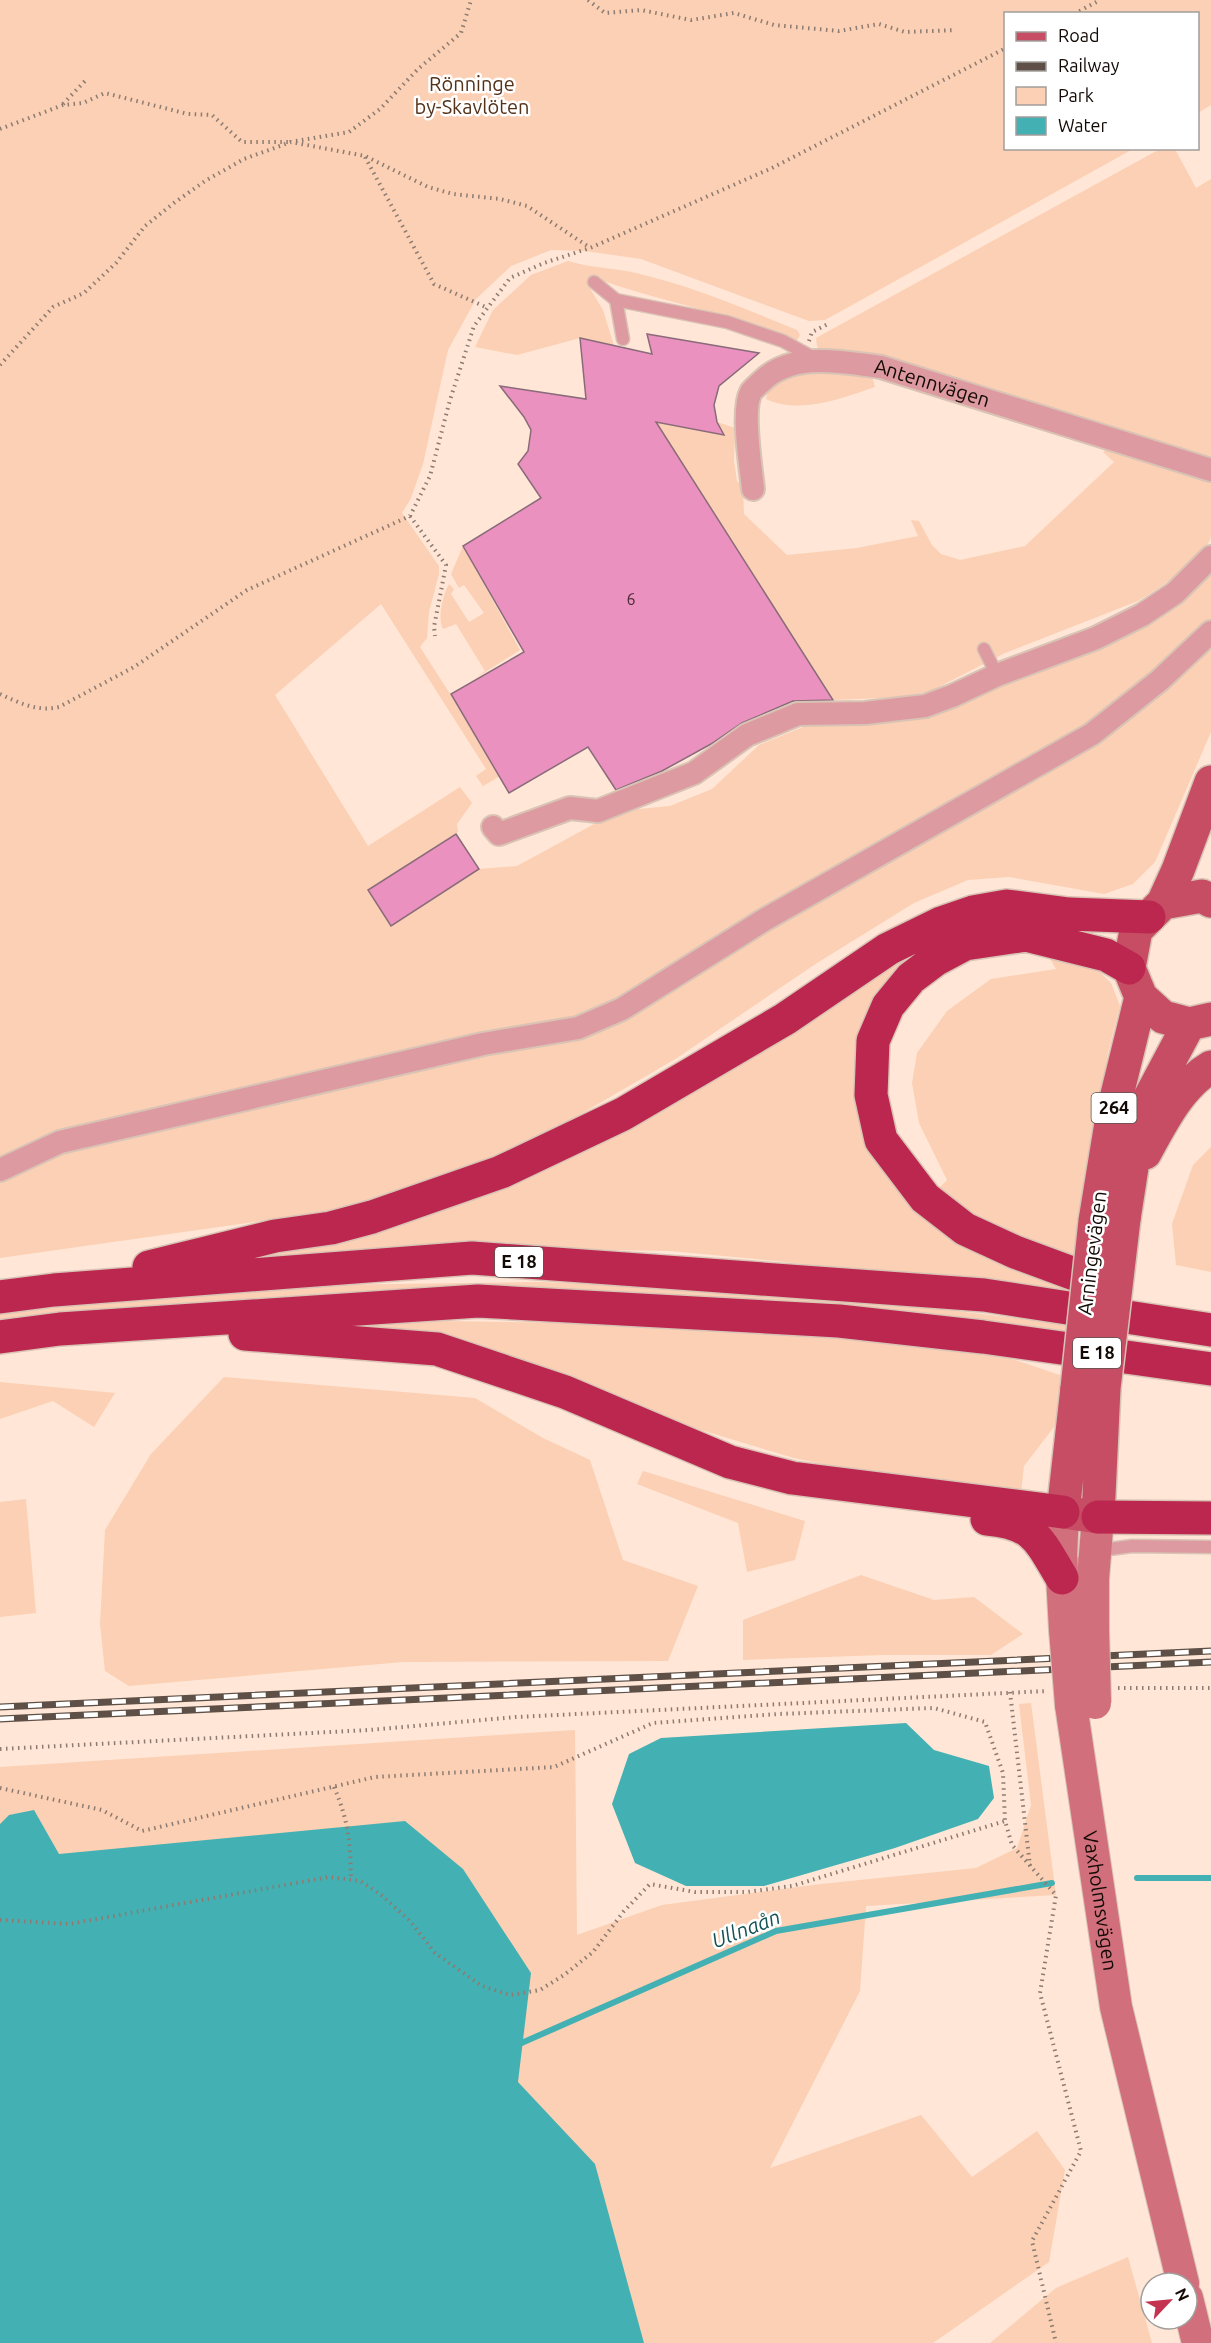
<svg xmlns="http://www.w3.org/2000/svg" width="1211" height="2343" viewBox="0 0 1211 2343" font-family="Ubuntu,sans-serif">
<style>
.green{fill:#fbd0b4}
.water{fill:#43b1b3}
.lines{fill:none;stroke-linecap:round;stroke-linejoin:round}
.stream{stroke:#43b1b3;stroke-width:6}
.building{fill:#eb91bf;stroke:#896b7a;stroke-width:1.5}
.lane-casing{stroke:#d9c3b5;stroke-width:15}
.street-casing{stroke:#d9c3b5;stroke-width:26}
.secondary-casing{stroke:#d9c3b5;stroke-width:34}
.primary-casing{stroke:#d9c3b5;stroke-width:36}
.highway-casing{stroke:#d9c3b5;stroke-width:36}
.path{stroke:#8d7b71;stroke-width:4;stroke-dasharray:1.5 4.5;stroke-linecap:butt}
.lane{stroke:#de9aa1;stroke-width:12}
.street{stroke:#de9aa1;stroke-width:22}
.secondary{stroke:#d16f7d;stroke-width:32}
.primary{stroke:#c64d64;stroke-width:33}
.highway{stroke:#bb274e;stroke-width:33}
.rail-casing{stroke:#5e5047;stroke-width:7}
.rail{stroke:#fff;stroke-width:4.5;stroke-dasharray:14;stroke-linecap:butt}
.secondary-bridge-casing{stroke:#d9c3b5;stroke-width:34;stroke-linecap:butt}
.primary-bridge-casing{stroke:#d9c3b5;stroke-width:36;stroke-linecap:butt}
.secondary-bridge{stroke:#d16f7d;stroke-width:32}
.primary-bridge{stroke:#c64d64;stroke-width:33}
.labels{text-anchor:middle;stroke-width:5;stroke-linejoin:round;paint-order:stroke}
.number-label{font-size:16px;fill:#4a2c34}
.shield{fill:#fff;stroke:#5a5450;stroke-width:1.5}
.shield-label{font-size:18px;font-weight:bold;fill:#140a05}
.park-label{font-size:20px;fill:#54321a;stroke:#fff}
.street-label{font-size:20px;fill:#140a05;stroke:#fff}
.water-label{font-size:21px;font-style:italic;fill:#145354;stroke:#fff}
</style>
<rect width="100%" height="100%" fill="#ffe6d6"/>
<!-- green -->
<path class="green" d="M 0,0 L 1211,0 L 1211,105 L 1198,113 L 1198,14 L 1006,14 L 1006,148 L 1133,149 L 825,320 L 809,321 L 641,259 L 585,251 L 551,250 L 511,266 L 476,299 L 448,350 L 423,464 L 411,498 L 402,513 L 439,566 L 439,574 L 429,612 L 427,638 L 420,647 L 502,775 L 483,786 L 476,776 L 486,769 L 381,604 L 275,695 L 368,846 L 460,787 L 472,803 L 457,824 L 458,832 L 369,890 L 391,926 L 479,869 L 517,866 L 618,811 L 670,806 L 712,789 L 759,745 L 803,727 L 915,719 L 1009,682 L 1089,654 L 1167,614 L 1211,572 L 1211,732 L 1155,862 L 1133,884 L 1104,894 L 1009,877 L 968,880 L 914,903 L 817,963 L 677,1058 L 545,1135 L 423,1190 L 339,1210 L 0,1258 Z
M 1160,149 L 1175,149 L 1196,188 L 1211,179 L 1211,458 L 886,359 L 823,354 L 817,346 L 816,338 Z
M 568,261 C 591,268 614,268 636,273 C 692,286 745,309 797,330 L 800,335 L 796,342 C 731,313 661,302 595,278 L 588,285 L 603,310 L 614,346 L 580,338 L 517,355 L 475,347 L 493,310 L 531,275 Z
M 802,369 L 853,369 L 872,377 L 875,387 C 842,398 800,415 766,399 L 770,385 Z
M 656,422 L 723,435 L 717,422 L 735,428 L 734,461 L 737,481 L 743,487 L 744,514 L 787,555 L 857,548 L 918,536 L 911,520 L 919,521 L 932,545 L 941,554 L 960,560 L 1025,546 L 1114,462 L 1103,452 L 1111,445 L 1121,446 L 1211,483 C 1211,500 1211,519 1211,536 C 1208,556 1156,591 1138,601 L 1005,653 L 933,690 L 905,697 L 833,700 Z
M 463,546 L 520,650 L 476,678 L 485,671 L 456,624 L 443,629 C 437,618 443,595 449,584 L 454,589 L 451,594 L 469,622 L 484,613 L 464,585 L 459,588 L 451,574 Z
M 961,933 L 908,958 L 879,995 L 876,1156 L 901,1194 L 932,1225 L 956,1243 L 1070,1288 L 1068,1296 L 776,1261 L 670,1251 L 565,1249 L 253,1259 L 253,1254 L 367,1234 L 412,1221 L 533,1176 L 612,1137 L 856,978 Z
M 1048,955 L 1096,968 L 1111,983 L 1120,1006 L 1108,1053 L 1075,1259 L 1029,1243 L 975,1218 L 939,1188 L 947,1180 L 919,1123 L 912,1083 L 917,1053 L 947,1011 L 991,979 L 1056,969 Z
M 1211,1147 L 1211,1272 L 1176,1265 L 1172,1224 L 1193,1165 Z
M 541,1282 L 666,1287 L 861,1300 L 1067,1324 L 1064,1335 L 297,1298 L 168,1304 L 0,1319 L 0,1310 L 318,1285 Z
M 369,1320 L 570,1323 L 775,1332 L 994,1353 L 1060,1375 L 1058,1408 L 1054,1427 L 1024,1466 L 1021,1493 L 851,1470 L 794,1458 L 368,1330 L 364,1324 Z
M 224,1377 L 475,1398 L 543,1438 L 590,1460 L 623,1560 L 698,1586 L 668,1661 L 403,1662 L 129,1686 L 105,1671 L 100,1624 L 105,1530 L 151,1454 Z
M 0,1382 L 115,1393 L 94,1427 L 53,1401 L 0,1419 Z
M 643,1471 L 805,1521 L 795,1560 L 747,1572 L 738,1523 L 637,1484 Z
M 26,1499 L 36,1613 L 0,1617 L 0,1502 Z
M 861,1575 L 934,1600 L 974,1597 L 1023,1634 L 991,1655 L 883,1655 L 743,1660 L 743,1620 Z
M 1031,1703 L 1056,1895 L 866,1906 L 860,1991 L 770,2168 L 921,2115 L 972,2177 L 1037,2131 L 1065,2170 L 1049,2262 L 933,2343 L 596,2343 L 0,2010 L 0,1767 L 575,1730 L 577,1935 L 662,1905 L 821,1884 L 976,1868 L 1017,1848 L 1031,1805 L 1019,1704 Z
M 1128,2257 L 1152,2343 L 990,2343 L 1056,2288 Z"/>
<!-- water -->
<path class="water" d="M 906,1723 L 934,1750 L 989,1766 L 994,1798 L 978,1819 L 895,1848 L 764,1886 L 686,1886 L 635,1863 L 612,1804 L 629,1754 L 661,1738 Z
M 34,1810 L 59,1854 L 405,1821 L 463,1869 L 531,1973 L 518,2082 L 595,2164 L 644,2343 L 0,2343 L 0,1824 L 9,1815 Z"/>
<g class="lines">
<!-- stream -->
<path class="stream" d="M 1137,1878 L 1211,1878
M 517,2045 L 776,1931 L 1052,1883"/>
</g>
<!-- building -->
<path class="building" d="M 647,334 L 759,353 L 719,386 L 714,405 L 717,422 L 724,435 L 656,422 L 833,700 L 793,701 L 742,723 L 711,744 L 662,771 L 616,790 L 588,747 L 509,793 L 451,694 L 524,652 L 463,546 L 541,498 L 518,464 L 528,451 L 531,430 L 524,417 L 500,386 L 586,399 L 580,338 L 652,354 Z
M 456,834 L 479,869 L 391,926 L 368,890 Z"/>
<g class="lines">
<!-- lane casing -->
<g class="lane-casing">
<path id="lane" d="M 594,282 L 616,300 L 727,322 L 783,341 L 814,358
M 616,300 L 623,339
M 984,649 L 997,675
M 1065,1575 L 1095,1551 L 1132,1546 L 1211,1547"/>
</g>
<!-- street casing -->
<g class="street-casing">
<g id="street">
<path id="s1" d="M 753,489 C 751,468 741,410 751,392 C 753,389 758,385 761,382 C 792,351 841,362 881,367 L 1211,470"/>
<path d="M 493,827 L 499,834 L 570,808 L 598,811 L 694,773 L 747,735 L 798,714 L 865,713 L 925,706 L 952,696 L 997,675 L 1096,638 L 1142,615 L 1175,593 L 1211,557"/>
<path d="M 0,1170 L 60,1142 L 483,1044 L 578,1028 L 622,1009 L 764,920 L 1092,734 L 1160,680 L 1211,632"/>
</g>
</g>
<!-- secondary casing -->
<g class="secondary-casing">
<g id="secondary">
<path d="M 1063,1512 L 1061,1558 L 1065,1630"/>
<path d="M 1093,1629 L 1093,1579 L 1098,1517"/>
<path id="s2" d="M 1071,1705 L 1116,2007 L 1183,2283"/>
<path d="M 1187,2298 L 1198,2343"/>
</g>
</g>
<!-- primary casing -->
<g class="primary-casing">
<path id="primary" d="M 1211,782 L 1178,870 L 1163,903 L 1136,930 L 1129,968 L 1141,997 L 1163,1017 L 1189,1024 L 1211,1019
M 1163,903 L 1202,896 L 1211,901
M 1145,1153 C 1162,1122 1180,1085 1211,1067
M 1124,1219 L 1140,1116 L 1189,1024
M 1095,1221 L 1113,1111 L 1141,997
M 1077,1388 L 1063,1512 L 1098,1517 L 1104,1388"/>
</g>
<!-- highway casing -->
<g class="highway-casing">
<path id="highway" d="M 149,1267 L 275,1236 L 331,1228 L 372,1217 L 501,1172 L 623,1114 L 785,1019 L 888,949 L 941,923 L 973,912 L 1007,906 L 1069,914 L 1149,917
M 1115,1289 L 1015,1252 L 965,1229 L 925,1198 L 881,1140 L 871,1095 L 873,1041 L 888,1006 L 911,978 L 935,960 L 965,944 L 1026,935 L 1106,955 L 1129,968
M 0,1297 L 54,1290 L 472,1258 L 984,1295 L 1211,1330
M 245,1334 L 437,1349 L 565,1392 L 730,1462 L 792,1478 L 1063,1512
M 0,1337 L 60,1329 L 478,1301 L 839,1321 L 983,1337 L 1211,1369
M 1098,1517 L 1211,1518
M 987,1519 C 1035,1523 1039,1540 1062,1578"/>
</g>
<!-- path -->
<path class="path" d="M 588,0 L 605,13 L 641,10 L 691,20 L 734,13 L 774,25 L 839,31 L 879,24 L 905,32 L 956,30
M 1074,14 L 1100,0
M 63,104 L 85,81
M 0,129 L 63,105 L 83,103 L 105,93 L 188,114 L 212,115 L 242,142 L 289,142
M 296,141 L 349,132 L 380,109 L 418,69 L 461,33 L 471,0
M 365,157 L 434,284 L 488,308
M 809,341 L 812,332 L 830,323
M 0,365 L 53,307 L 84,293 L 116,263 L 145,226 L 174,203 L 205,181 L 244,159 L 291,142 L 365,156 L 428,187 L 453,194 L 500,199 L 527,206 L 589,247
M 410,516 L 446,565 L 434,627 L 435,636
M 0,694 C 19,703 38,712 59,707 L 134,667 L 247,590 L 410,516 L 430,476 L 450,400 L 474,326 L 510,278 L 544,263 L 590,248 L 772,168 L 1006,48
M 1118,1688 L 1211,1688
M 1010,1692 L 1030,1866
M 0,1749 L 369,1730 L 516,1717 L 1047,1691
M 334,1787 C 349,1822 350,1842 351,1880
M 0,1788 L 102,1810 L 142,1831 L 375,1777 L 554,1767 L 653,1723 L 778,1714 L 934,1708 L 985,1722 L 1003,1773 L 1005,1821 L 1012,1845 L 1056,1895 L 1040,1993 L 1081,2151 L 1032,2241 L 1056,2343
M 0,1920 L 69,1924 L 329,1877 L 360,1881 L 380,1894 L 410,1921 L 435,1953 L 482,1986 L 510,1995 L 540,1990 L 564,1975 L 593,1952 L 624,1911 L 650,1884 L 695,1892 L 747,1892 L 792,1886 L 1005,1821"/>
<!-- lane -->
<use href="#lane" class="lane"/>
<!-- street -->
<use href="#street" class="street"/>
<!-- secondary -->
<use href="#secondary" class="secondary"/>
<!-- primary -->
<use href="#primary" class="primary"/>
<!-- highway -->
<use href="#highway" class="highway"/>
<!-- rail casing -->
<g class="rail-casing">
<path id="rail" d="M 0,1707 L 1211,1651
M 0,1719 L 1211,1662"/>
</g>
<!-- rail -->
<use href="#rail" class="rail"/>
<!-- secondary-bridge casing -->
<g class="secondary-bridge-casing">
<path id="secondary-bridge" d="M 1093,1629 L 1095,1703
M 1065,1630 L 1071,1705"/>
</g>
<!-- primary-bridge casing -->
<g class="primary-bridge-casing">
<path id="primary-bridge" d="M 1077,1388 L 1095,1221
M 1104,1388 L 1124,1219"/>
</g>
<!-- secondary-bridge -->
<use href="#secondary-bridge" class="secondary-bridge"/>
<!-- primary-bridge -->
<use href="#primary-bridge" class="primary-bridge"/>
</g>
<g class="labels">
<!-- number labels -->
<g class="number-label">
<text x="631" y="605">6</text>
</g>
<!-- shield labels -->
<g class="shield">
<rect x="1091.5" y="1093" width="45" height="30" rx="4.5"/>
<rect x="495" y="1247" width="48" height="30" rx="4.5"/>
<rect x="1073" y="1338" width="48" height="30" rx="4.5"/>
</g>
<g class="shield-label">
<text x="1114" y="1114">264</text>
<text x="519" y="1268">E 18</text>
<text x="1097" y="1359">E 18</text>
</g>
<!-- park labels -->
<g class="park-label">
<text x="472" y="91">Rönninge<tspan x="472" dy="23">by-Skavlöten</tspan></text>
</g>
<!-- street labels -->
<g class="street-label">
<text dy="7" stroke="none"><textPath href="#s1" startOffset="291">Antennvägen</textPath></text>
<text transform="translate(1092 1253) rotate(-83)" y="7">Arningevägen</text>
<text dy="7" stroke="none"><textPath href="#s2" startOffset="198">Vaxholmsvägen</textPath></text>
</g>
<!-- water labels -->
<g class="water-label">
<text transform="translate(746 1929) rotate(-21)" y="7">Ullnaån</text>
</g>
</g>
<!-- legend -->
<rect x="1004" y="12" width="195" height="138" fill="#ffffff" stroke="#a19d9b" stroke-width="1.5"/>
<rect x="1016" y="32" width="30" height="9" fill="#c64d64" stroke="#a19d9b" stroke-width="1.5"/>
<text x="1058" y="42" font-size="18" fill="#140a05">Road</text>
<rect x="1016" y="62" width="30" height="9" fill="#5e5047" stroke="#a19d9b" stroke-width="1.5"/>
<text x="1058" y="72" font-size="18" fill="#140a05">Railway</text>
<rect x="1016" y="87" width="30" height="18" fill="#fbd0b4" stroke="#a19d9b" stroke-width="1.5"/>
<text x="1058" y="102" font-size="18" fill="#140a05">Park</text>
<rect x="1016" y="117" width="30" height="18" fill="#43b1b3" stroke="#a19d9b" stroke-width="1.5"/>
<text x="1058" y="132" font-size="18" fill="#140a05">Water</text>
<!-- north arrow -->
<g transform="translate(1169 2301) rotate(64)"><circle r="28" fill="#ffffff" stroke="#a19d9b" stroke-width="1.5"/>
<path d="M0-4.5L10 22L0 15L-10 22Z" fill="#c43450"/>
<text y="-9" font-size="16" font-weight="bold" text-anchor="middle" fill="#140a05">N</text>
</g>
</svg>
